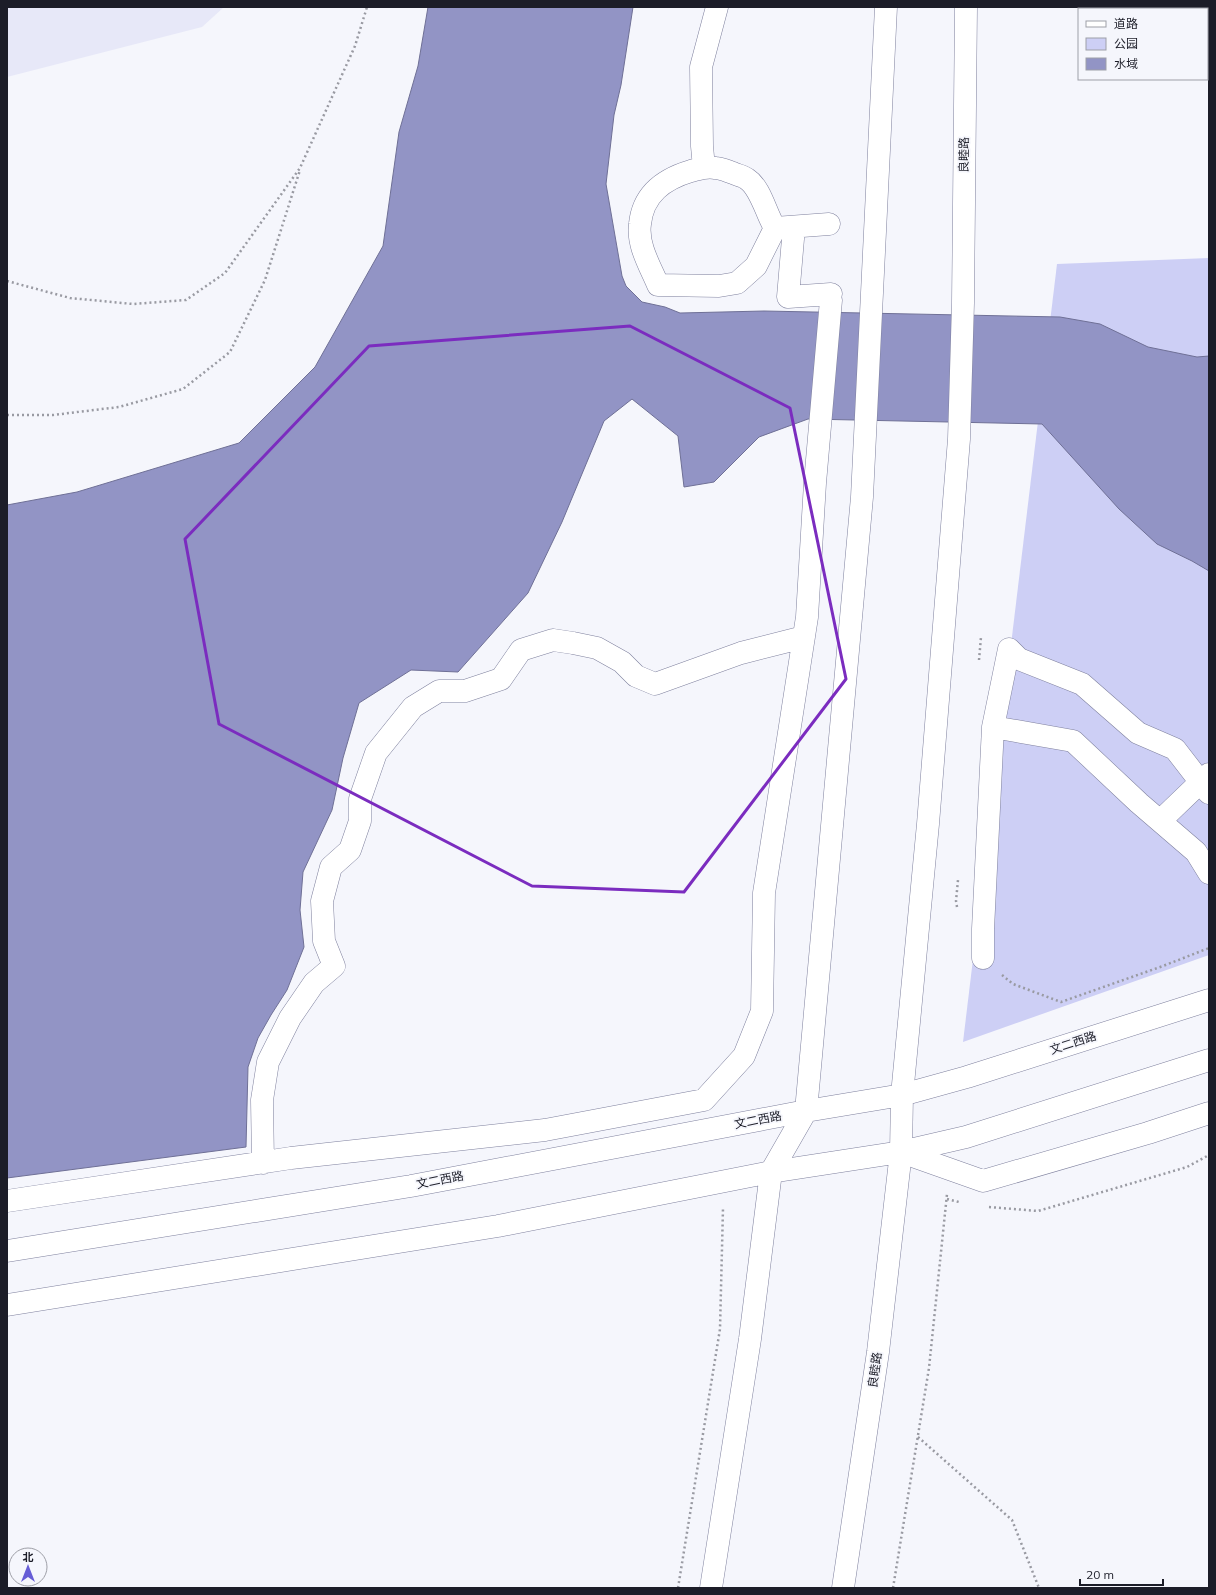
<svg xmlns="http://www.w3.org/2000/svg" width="1216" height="1595" viewBox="0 0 1216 1595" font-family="Mulish,'Noto Sans SC',sans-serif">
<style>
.built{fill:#e7e8f8}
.green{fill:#cdcff5}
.water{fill:#9294c5;stroke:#6f7096}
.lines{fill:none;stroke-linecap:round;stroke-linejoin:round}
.minor-casing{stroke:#7f819e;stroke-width:23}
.major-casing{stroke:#7f819e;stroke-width:23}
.path{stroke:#999aa2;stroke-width:2.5;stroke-dasharray:2 3;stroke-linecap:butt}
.minor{stroke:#fff;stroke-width:22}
.major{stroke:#fff;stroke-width:22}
.marked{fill:none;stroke:#7b2cbf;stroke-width:3;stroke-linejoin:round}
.labels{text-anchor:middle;stroke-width:3.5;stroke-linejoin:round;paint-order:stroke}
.street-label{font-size:12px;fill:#1c1d28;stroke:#f5f6fc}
</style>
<rect width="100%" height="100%" fill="#f5f6fc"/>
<!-- built -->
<path class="built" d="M 7,7 L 224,7 L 202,27 L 7,77 Z"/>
<!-- green -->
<path class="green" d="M 1209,258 L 1209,955 L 963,1042 L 1057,264 Z"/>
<!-- water -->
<path class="water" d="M 428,7 L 633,7 L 621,85 L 614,115 L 606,184 L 622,276 L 626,286 L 642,302 L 665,307 L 680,313 L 764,311 L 1060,317 L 1100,324 L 1148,347 L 1197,357 L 1209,356 L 1209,571 L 1192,561 L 1157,544 L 1119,509 L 1042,424 L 808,419 L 759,437 L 714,482 L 684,487 L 678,436 L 632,399 L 604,421 L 562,522 L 528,593 L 458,672 L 411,670 L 359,703 L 343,758 L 332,810 L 303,872 L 300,910 L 304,947 L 287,990 L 271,1015 L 258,1038 L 248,1067 L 246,1147 L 7,1178 L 7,505 L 77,492 L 239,443 L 315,367 L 383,246 L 399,132 L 418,66 Z"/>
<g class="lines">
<!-- minor casing -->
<g class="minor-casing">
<path id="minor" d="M 704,168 L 702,146 L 701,67 L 717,7
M 794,227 L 788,297 L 831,294
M 775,228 C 766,214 761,188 747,179 C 743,176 737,175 733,173 C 727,171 721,168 715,168 C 707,166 699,169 691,171 C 664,179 643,194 640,224 C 637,245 650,266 658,285 L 719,286 L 737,283 L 756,266 L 775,228 L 829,224
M 993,727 L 1073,741 L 1139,803 L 1196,852 L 1209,873
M 1160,821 L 1209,774
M 983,958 L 983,929 L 993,727 L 1009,649 L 1019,659 L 1082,684 L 1138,733 L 1175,749 L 1209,793
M 901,1152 L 983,1181 L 1148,1133 L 1209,1113
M 263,1163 L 262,1100 L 268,1062 L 290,1018 L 314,983 L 334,966 L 324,941 L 322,901 L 331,867 L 350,850 L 360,821 L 360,799 L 376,753 L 413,707 L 439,691 L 465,691 L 501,679 L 521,650 L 553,640 L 573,643 L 597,648 L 622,662 L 636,676 L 655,684 L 741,653 L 804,637
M 7,1201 L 291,1158 L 545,1130 L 704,1100 L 744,1056 L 762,1011 L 764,893 L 807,617 L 815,483 L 831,300"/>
</g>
<!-- major casing -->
<g class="major-casing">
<path id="major" d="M 7,1251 L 411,1186 L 806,1111 L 902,1095 L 967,1077 L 1209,1000
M 7,1305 L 498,1226 L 771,1172 L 901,1152 L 966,1137 L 1209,1060
M 711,1588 L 750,1339 L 771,1172 L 806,1111 L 862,497 L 886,7
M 843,1588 L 878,1352 L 901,1152 L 902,1095 L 928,824 L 959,439 L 963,303 L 966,7"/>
</g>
<!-- path -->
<path class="path" d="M 7,281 L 70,298 L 133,304 L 186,300 L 225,273 L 300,168 L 355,46 L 367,7
M 7,415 L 53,415 L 119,407 L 183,389 L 230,352 L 265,280 L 300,170
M 979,660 L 981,637
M 957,907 L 956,901 L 958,880
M 1002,975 L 1013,984 L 1061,1002 L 1163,966 L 1209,948
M 947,1199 L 959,1202
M 989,1207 L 1038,1211 L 1187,1167 L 1209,1155
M 918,1437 L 1012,1520 L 1039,1588
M 678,1588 L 720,1329 L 723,1208
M 893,1588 L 929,1368 L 947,1194"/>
<!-- minor -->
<use href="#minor" class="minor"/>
<!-- major -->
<use href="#major" class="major"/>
</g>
<!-- marked area -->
<path class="marked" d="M 630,326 L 790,408 L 846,679 L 684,892 L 532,886 L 219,724 L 185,539 L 369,346 Z"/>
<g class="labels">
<!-- street labels -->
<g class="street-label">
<text transform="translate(964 155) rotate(-89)" y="4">良睦路</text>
<text transform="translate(1073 1043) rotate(-18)" y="4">文二西路</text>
<text transform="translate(758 1120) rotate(-11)" y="4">文二西路</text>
<text transform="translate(440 1180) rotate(-11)" y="4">文二西路</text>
<text transform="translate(875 1370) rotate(-82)" y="4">良睦路</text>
</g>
</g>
<!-- border -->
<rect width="1216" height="1595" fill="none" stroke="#1c1d28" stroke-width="16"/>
<!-- legend -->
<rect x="1078" y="8" width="130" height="72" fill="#f5f6fc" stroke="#9e9fa7"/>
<rect x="1086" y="21" width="20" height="6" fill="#ffffff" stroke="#9e9fa7"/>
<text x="1114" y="28" font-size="12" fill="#1c1d28">道路</text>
<rect x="1086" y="38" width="20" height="12" fill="#cdcff5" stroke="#9e9fa7"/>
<text x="1114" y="48" font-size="12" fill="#1c1d28">公园</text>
<rect x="1086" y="58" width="20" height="12" fill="#9294c5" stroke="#9e9fa7"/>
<text x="1114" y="68" font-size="12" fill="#1c1d28">水域</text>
<!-- north arrow -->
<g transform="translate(28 1567)"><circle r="19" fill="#f5f6fc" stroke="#9e9fa7"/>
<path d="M0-3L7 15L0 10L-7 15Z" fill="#665dd6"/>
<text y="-6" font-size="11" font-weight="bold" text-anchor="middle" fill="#1c1d28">北</text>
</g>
<!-- scale -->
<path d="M1080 1579v6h83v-6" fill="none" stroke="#1c1d28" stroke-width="2"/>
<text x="1086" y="1579" font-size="12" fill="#1c1d28" stroke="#f5f6fc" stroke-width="3" paint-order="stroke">20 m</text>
</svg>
